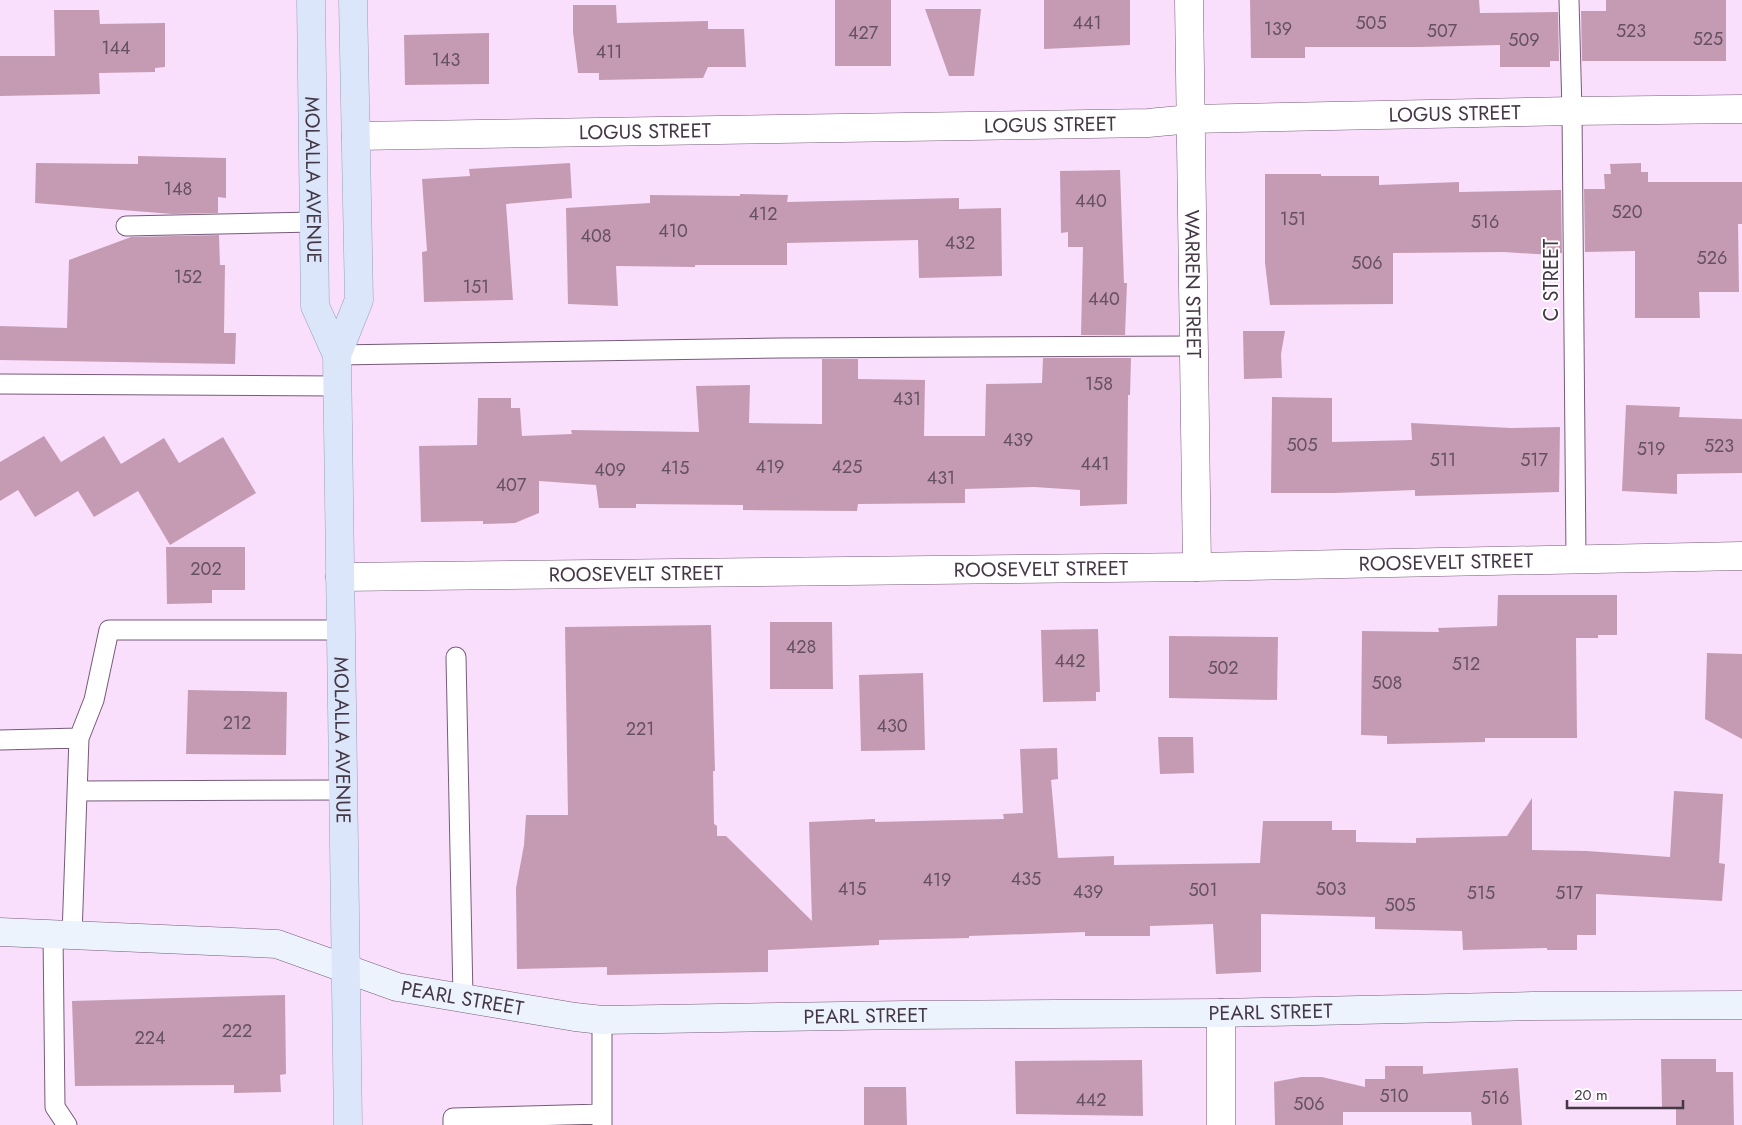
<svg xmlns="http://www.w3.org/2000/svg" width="1742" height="1125" viewBox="0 0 1742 1125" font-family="Jost,sans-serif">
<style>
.building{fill:#c59bb3}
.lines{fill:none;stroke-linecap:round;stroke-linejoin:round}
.lane-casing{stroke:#775b7a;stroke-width:21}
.street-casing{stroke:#775b7a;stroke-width:29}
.secondary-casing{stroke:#775b7a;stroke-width:29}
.primary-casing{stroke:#989fba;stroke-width:29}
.lane{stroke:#fff;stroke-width:19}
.street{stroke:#fff;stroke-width:28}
.secondary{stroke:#edf3fd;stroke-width:28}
.primary{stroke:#dce6fb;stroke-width:28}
.labels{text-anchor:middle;stroke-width:4;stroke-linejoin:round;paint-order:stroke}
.number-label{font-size:18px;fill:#655161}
.street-label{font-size:20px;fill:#453846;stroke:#fff}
</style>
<rect width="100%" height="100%" fill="#f9dffb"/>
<!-- building -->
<path class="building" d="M 835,0 L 891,0 L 891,66 L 835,66 Z
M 1044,0 L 1130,0 L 1130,45 L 1044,49 Z
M 1250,0 L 1479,0 L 1480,13 L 1558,12 L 1559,61 L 1550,61 L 1550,67 L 1500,67 L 1500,45 L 1420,47 L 1305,47 L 1305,58 L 1251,58 Z
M 1606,0 L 1726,0 L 1726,61 L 1582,61 L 1581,11 L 1606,11 Z
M 573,5 L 616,5 L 617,23 L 708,21 L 708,29 L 744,29 L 746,67 L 708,67 L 703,78 L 599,80 L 599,73 L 578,73 L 573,32 Z
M 925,9 L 981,9 L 974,76 L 949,76 Z
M 54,10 L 99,10 L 100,24 L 165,23 L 165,67 L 155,68 L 155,72 L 99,73 L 100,94 L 0,96 L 0,56 L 55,56 Z
M 489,33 L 489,84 L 405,85 L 404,35 Z
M 138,156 L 226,158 L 226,198 L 218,197 L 218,213 L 172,214 L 35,203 L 36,163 L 138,164 Z
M 570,163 L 572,198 L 506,204 L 513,300 L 424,302 L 422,252 L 427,251 L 422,179 L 470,176 L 469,169 Z
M 1641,163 L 1641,172 L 1648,172 L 1648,182 L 1742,182 L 1742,224 L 1738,224 L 1739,292 L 1699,292 L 1700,318 L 1635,318 L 1635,251 L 1585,252 L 1584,189 L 1605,189 L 1604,174 L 1611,174 L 1610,164 Z
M 1120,170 L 1124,283 L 1127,283 L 1125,335 L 1081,335 L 1083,247 L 1068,247 L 1068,232 L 1061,233 L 1060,171 Z
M 1265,174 L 1321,174 L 1321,176 L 1379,176 L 1379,185 L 1459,182 L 1459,192 L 1561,190 L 1562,253 L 1552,253 L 1552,255 L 1504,252 L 1393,253 L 1393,304 L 1270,305 L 1265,263 Z
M 740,194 L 788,195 L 787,202 L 959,198 L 959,209 L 1001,208 L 1002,276 L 919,278 L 918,240 L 787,243 L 787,265 L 695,265 L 695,267 L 616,266 L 618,306 L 568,304 L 566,208 L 650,203 L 650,195 L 740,196 Z
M 219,235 L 220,265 L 225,265 L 224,333 L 236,333 L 235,364 L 0,360 L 0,326 L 67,328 L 69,260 L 131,237 Z
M 1243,331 L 1285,331 L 1281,354 L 1282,378 L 1244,379 Z
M 1043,358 L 1131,358 L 1130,395 L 1128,395 L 1127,504 L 1080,506 L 1080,490 L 1034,487 L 965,489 L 965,503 L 858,504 L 857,511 L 743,510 L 743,505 L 636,504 L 636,508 L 599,508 L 596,485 L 539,481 L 539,513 L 515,523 L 483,524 L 483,521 L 421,522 L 419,446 L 477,445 L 478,398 L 511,398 L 511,408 L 520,408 L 522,436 L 572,434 L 571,430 L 699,432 L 696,386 L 750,385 L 749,423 L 822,424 L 822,359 L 858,359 L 858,379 L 925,380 L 924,436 L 985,436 L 986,384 L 1042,383 Z
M 1272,397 L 1332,398 L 1332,442 L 1412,440 L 1411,423 L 1511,428 L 1560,427 L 1559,492 L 1415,496 L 1415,490 L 1335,493 L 1271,493 Z
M 1626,405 L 1680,407 L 1679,417 L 1742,419 L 1742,473 L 1677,474 L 1677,494 L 1622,491 Z
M 44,436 L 61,462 L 104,436 L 121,464 L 164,438 L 179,463 L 223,437 L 256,493 L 170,545 L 138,491 L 94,517 L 78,491 L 35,517 L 18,490 L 0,501 L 0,462 Z
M 166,547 L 245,547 L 245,590 L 212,590 L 212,603 L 167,604 Z
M 1498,595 L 1617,595 L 1617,635 L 1598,635 L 1598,638 L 1576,638 L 1577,738 L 1485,738 L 1485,742 L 1387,744 L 1387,736 L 1361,735 L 1362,631 L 1439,632 L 1438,628 L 1497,626 Z
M 770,622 L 832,622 L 833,689 L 770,689 Z
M 711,625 L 715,771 L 713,771 L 714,824 L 717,826 L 717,836 L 726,836 L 812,921 L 809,822 L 875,819 L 875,822 L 1004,819 L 1003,814 L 1023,813 L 1020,749 L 1057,748 L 1058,779 L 1051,780 L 1058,858 L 1114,856 L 1114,865 L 1260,863 L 1263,821 L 1332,821 L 1332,830 L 1356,830 L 1356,842 L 1416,843 L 1416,838 L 1507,836 L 1532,798 L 1532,850 L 1587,851 L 1670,857 L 1674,791 L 1723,794 L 1719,863 L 1725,864 L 1722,901 L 1596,894 L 1596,935 L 1577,935 L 1577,950 L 1547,950 L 1547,948 L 1463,950 L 1462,931 L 1375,929 L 1375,917 L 1261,914 L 1261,972 L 1216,974 L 1213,924 L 1150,926 L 1150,936 L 1085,936 L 1085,932 L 969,936 L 969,938 L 879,940 L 879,945 L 768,950 L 768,972 L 607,975 L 607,967 L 517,969 L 516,888 L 524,845 L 526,815 L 568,815 L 565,627 Z
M 1098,629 L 1100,692 L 1096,692 L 1096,701 L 1043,702 L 1041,630 Z
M 1169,636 L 1278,637 L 1277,700 L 1169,698 Z
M 1707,653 L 1742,654 L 1742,739 L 1705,719 Z
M 923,673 L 925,750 L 861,751 L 859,675 Z
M 188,690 L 287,692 L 286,755 L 186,754 Z
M 1158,737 L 1193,737 L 1194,773 L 1160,774 Z
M 285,995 L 286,1074 L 280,1075 L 281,1092 L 234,1093 L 234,1085 L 75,1086 L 72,1001 Z
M 1661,1059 L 1716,1059 L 1716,1072 L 1733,1072 L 1734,1125 L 1676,1125 L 1676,1107 L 1662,1107 Z
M 1142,1060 L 1143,1116 L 1016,1114 L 1015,1061 Z
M 1385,1066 L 1423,1066 L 1423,1074 L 1518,1068 L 1522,1125 L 1472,1125 L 1471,1112 L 1343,1112 L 1343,1125 L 1275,1125 L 1274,1082 L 1301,1077 L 1322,1077 L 1365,1087 L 1365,1079 L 1385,1079 Z
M 864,1087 L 906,1087 L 907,1125 L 864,1125 Z"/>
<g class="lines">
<!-- lane casing -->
<g class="lane-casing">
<path id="lane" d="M 1569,0 L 1572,111 L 1576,559
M 126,226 L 314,222
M 337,355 L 780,348 L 1194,346
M 0,384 L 338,386
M 456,657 L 463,997
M 0,740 L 79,738
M 77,791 L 343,790
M 53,934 L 55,1107 L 67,1125
M 72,935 L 79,738 L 94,700 L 109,630 L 341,630
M 602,1020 L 602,1125
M 453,1125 L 453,1118 L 602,1114"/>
</g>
<!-- street casing -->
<g class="street-casing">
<g id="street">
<path id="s1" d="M 1189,0 L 1197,567"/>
<path id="s2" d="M 356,136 L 1148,123 L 1191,119 L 1572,111 L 1742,109"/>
<path id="s3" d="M 340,577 L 1197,567 L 1742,556"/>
<path d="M 1221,1013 L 1221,1125"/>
</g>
</g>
<!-- secondary casing -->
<g class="secondary-casing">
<g id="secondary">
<path id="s4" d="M 0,932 L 277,944 L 397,987 L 575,1017 L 602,1020 L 906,1015 L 1221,1013 L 1533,1006 L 1742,1005"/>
</g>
</g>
<!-- primary casing -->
<g class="primary-casing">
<g id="primary">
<path id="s5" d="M 311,0 L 315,306 L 337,355 L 348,1125"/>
<path d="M 337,355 L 359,300 L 353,0"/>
</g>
</g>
<!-- lane -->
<use href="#lane" class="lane"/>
<!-- street -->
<use href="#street" class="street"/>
<!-- secondary -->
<use href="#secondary" class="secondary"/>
<!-- primary -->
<use href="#primary" class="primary"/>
</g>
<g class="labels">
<!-- number labels -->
<g class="number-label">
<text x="1087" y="29">441</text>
<text x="1371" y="29">505</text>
<text x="1278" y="35">139</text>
<text x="1442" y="37">507</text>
<text x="1631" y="37">523</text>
<text x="863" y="39">427</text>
<text x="1708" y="45">525</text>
<text x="1524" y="46">509</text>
<text x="116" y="54">144</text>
<text x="609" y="58">411</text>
<text x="446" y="66">143</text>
<text x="178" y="195">148</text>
<text x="1091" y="207">440</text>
<text x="1627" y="218">520</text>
<text x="763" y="220">412</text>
<text x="1293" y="225">151</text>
<text x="1485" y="228">516</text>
<text x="673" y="237">410</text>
<text x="596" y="242">408</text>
<text x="960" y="249">432</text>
<text x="1712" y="264">526</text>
<text x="1367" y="269">506</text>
<text x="188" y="283">152</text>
<text x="476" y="293">151</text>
<text x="1104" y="305">440</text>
<text x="1099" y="390">158</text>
<text x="907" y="405">431</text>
<text x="1018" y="446">439</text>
<text x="1302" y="451">505</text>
<text x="1719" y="452">523</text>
<text x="1651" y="455">519</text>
<text x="1443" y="466">511</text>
<text x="1534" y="466">517</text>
<text x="1095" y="470">441</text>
<text x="770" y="473">419</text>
<text x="847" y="473">425</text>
<text x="675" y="474">415</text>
<text x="610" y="476">409</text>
<text x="941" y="484">431</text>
<text x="511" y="491">407</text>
<text x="206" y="575">202</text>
<text x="801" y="653">428</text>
<text x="1070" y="667">442</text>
<text x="1466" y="670">512</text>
<text x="1223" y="674">502</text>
<text x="1387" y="689">508</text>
<text x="237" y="729">212</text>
<text x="892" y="732">430</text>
<text x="640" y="735">221</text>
<text x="1026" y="885">435</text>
<text x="937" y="886">419</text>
<text x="852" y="895">415</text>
<text x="1331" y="895">503</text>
<text x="1203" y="896">501</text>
<text x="1088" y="898">439</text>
<text x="1481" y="899">515</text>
<text x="1569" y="899">517</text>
<text x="1400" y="911">505</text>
<text x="237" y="1037">222</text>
<text x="150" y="1044">224</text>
<text x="1394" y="1102">510</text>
<text x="1495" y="1104">516</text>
<text x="1091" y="1106">442</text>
<text x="1309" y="1110">506</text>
</g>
<!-- street labels -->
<g class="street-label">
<text dy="7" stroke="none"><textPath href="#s2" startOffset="1099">LOGUS STREET</textPath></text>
<text dy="7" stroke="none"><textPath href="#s2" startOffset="694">LOGUS STREET</textPath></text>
<text dy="7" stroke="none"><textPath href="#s2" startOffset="289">LOGUS STREET</textPath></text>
<text dy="7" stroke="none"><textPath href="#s5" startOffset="180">MOLALLA AVENUE</textPath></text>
<text transform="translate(1551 280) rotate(-90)" y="7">C STREET</text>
<text dy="7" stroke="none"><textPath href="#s1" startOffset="284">WARREN STREET</textPath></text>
<text dy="7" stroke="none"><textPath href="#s3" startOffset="1106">ROOSEVELT STREET</textPath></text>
<text dy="7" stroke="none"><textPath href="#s3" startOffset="701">ROOSEVELT STREET</textPath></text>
<text dy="7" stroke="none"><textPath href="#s3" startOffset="296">ROOSEVELT STREET</textPath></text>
<text dy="7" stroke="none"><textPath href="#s5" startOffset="745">MOLALLA AVENUE</textPath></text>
<text dy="7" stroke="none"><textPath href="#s4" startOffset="471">PEARL STREET</textPath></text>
<text dy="7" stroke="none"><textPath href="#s4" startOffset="1281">PEARL STREET</textPath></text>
<text dy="7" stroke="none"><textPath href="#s4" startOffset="876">PEARL STREET</textPath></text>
</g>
</g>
<!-- scale -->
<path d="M1567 1100v8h116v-8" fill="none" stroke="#453846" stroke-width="2.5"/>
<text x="1574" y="1100" font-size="15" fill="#453846" stroke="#ffffff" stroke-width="4" paint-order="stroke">20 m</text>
</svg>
